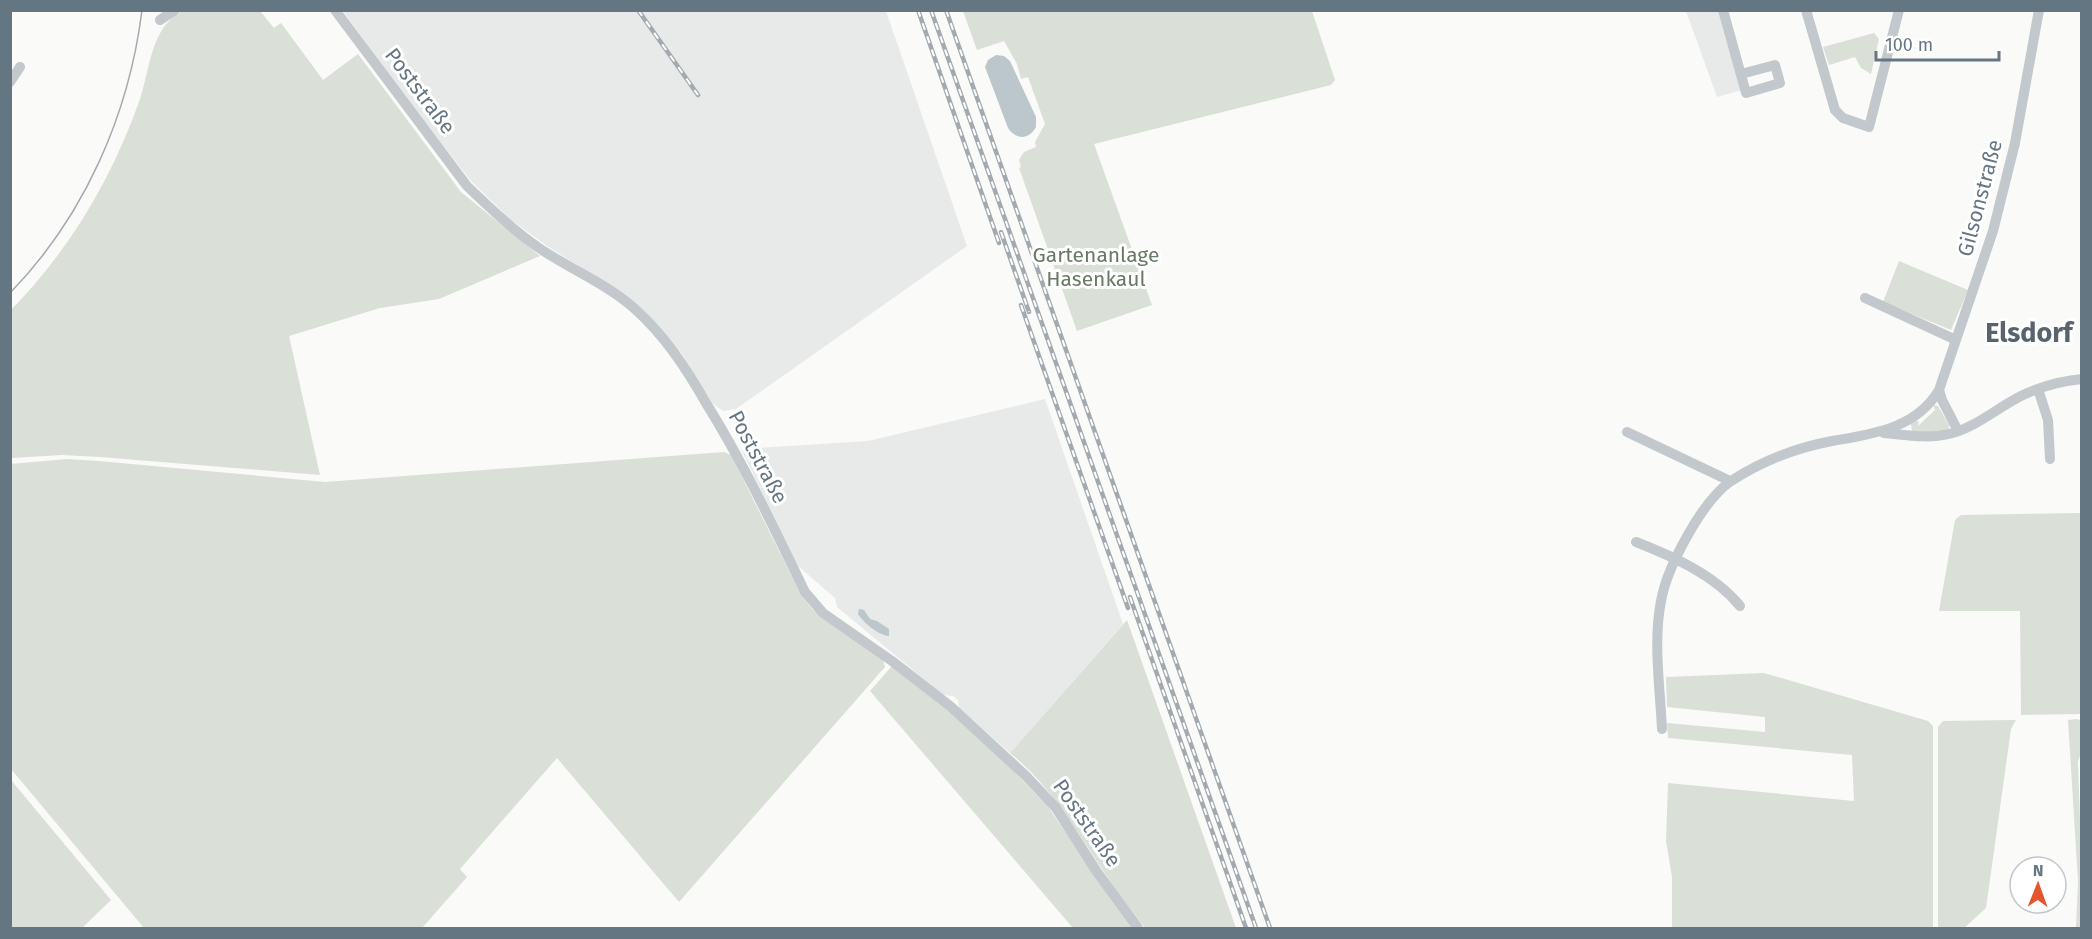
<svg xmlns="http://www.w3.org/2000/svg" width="2092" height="939" viewBox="0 0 2092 939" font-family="'Fira Sans',sans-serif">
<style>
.built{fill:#e8e9e9}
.green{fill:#dadfd7}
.water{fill:#bbc7cb}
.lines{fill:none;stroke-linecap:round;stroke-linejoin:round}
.minor{stroke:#c3c8cc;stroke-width:10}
.tram{stroke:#a2aab0;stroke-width:1.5}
.rail-casing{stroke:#a2aab0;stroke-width:4.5}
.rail{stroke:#fff;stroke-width:2;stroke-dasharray:7;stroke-linecap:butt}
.labels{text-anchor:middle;stroke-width:6;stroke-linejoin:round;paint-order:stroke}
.street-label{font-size:21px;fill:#657683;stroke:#fff}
.park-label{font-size:21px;fill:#687a64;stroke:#fff}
.district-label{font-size:27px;font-weight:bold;fill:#57646e;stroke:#fff}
</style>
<rect width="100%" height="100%" fill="#fafaf8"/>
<!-- built -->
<path class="built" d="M 343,11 L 886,11 L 967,246 L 736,409 L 723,411 L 712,403 L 682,354 L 645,312 L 605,282 L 547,246 L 509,218 L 471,181 L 409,102 Z
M 1686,11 L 1719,11 L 1742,90 L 1717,97 Z
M 1045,399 L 1123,624 L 1010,753 L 959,708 L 958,700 L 953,696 L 943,695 L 837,607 L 835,598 L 798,566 L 741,449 L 868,441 Z"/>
<!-- green -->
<path class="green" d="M 183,11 L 260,11 L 274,28 L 281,23 L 323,80 L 358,54 L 461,192 L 540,256 L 439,299 L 380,308 L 289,336 L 320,475 L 100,457 L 62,455 L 11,458 L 10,311 C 69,251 111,180 139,102 C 150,72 150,26 183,11 Z
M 963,11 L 1312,11 L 1335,80 L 1331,85 L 1094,144 L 1152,305 L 1077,331 L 1019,168 L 1021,167 L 1019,160 L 1024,152 L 1036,147 L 1035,142 L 1045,124 L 1028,77 L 1021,79 L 1017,64 L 1004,41 L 977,50 Z
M 1874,33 L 1879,39 L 1871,74 L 1861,68 L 1855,57 L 1829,65 L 1823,47 Z
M 1899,261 L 1968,290 L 1951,330 L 1883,302 Z
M 1933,405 L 1938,406 L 1949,425 L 1949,430 L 1943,432 L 1912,432 L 1911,424 L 1916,420 L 1919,422 L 1918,426 L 1935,410 Z
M 724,452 L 731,455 L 801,595 L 813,610 L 883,659 L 885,667 L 679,902 L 557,758 L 460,869 L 467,877 L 422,928 L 144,928 L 11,769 L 10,464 L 67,459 L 99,461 L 325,482 Z
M 2081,513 L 2081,714 L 2021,715 L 2020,611 L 1939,611 L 1955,520 L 1961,515 Z
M 1127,620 L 1236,928 L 1145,928 C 1131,910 1117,892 1104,872 C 1076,830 1050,785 1010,753 Z
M 892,666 L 947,710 L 1004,761 L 1048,807 L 1132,928 L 1073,928 L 870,691 Z
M 1764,673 L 1928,721 L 1933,726 L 1933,928 L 1672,928 L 1672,877 L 1666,841 L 1668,783 L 1854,801 L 1852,755 L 1668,738 L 1667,723 L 1765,732 L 1765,717 L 1667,707 L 1666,677 Z
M 2077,719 L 2082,721 L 2081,752 L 2078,762 L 2081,849 L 2081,928 L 2076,928 L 2078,881 L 2068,720 Z
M 2016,720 L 2011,729 L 1986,908 L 1964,928 L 1938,928 L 1938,727 L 1943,721 Z
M 11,780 L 111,900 L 82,928 L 11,928 Z"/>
<!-- water -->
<path class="water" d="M 996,55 L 1004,56 L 1010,61 L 1036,117 L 1036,127 C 1029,140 1016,140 1008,128 L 985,67 L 988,60 Z
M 859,609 L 864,610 L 870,619 L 877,621 L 889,629 L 889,636 C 878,635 864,623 858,614 Z"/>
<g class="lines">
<!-- minor -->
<path class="minor" d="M 335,10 L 467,186 C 490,208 513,230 539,248 C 570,269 607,284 635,309 C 665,336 686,368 706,403 C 744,464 774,528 805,592 L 823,613 L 892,661 L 950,706 L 1026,776 L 1056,808 L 1097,872 L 1138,928
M 1723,10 L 1746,93 L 1780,83 L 1775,65 L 1741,74
M 1806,10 L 1835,110 L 1843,118 L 1869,127 L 1899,10
M 160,20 L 175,10
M 10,82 L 20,67
M 1865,298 L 1956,340
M 2038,389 L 2048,420 L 2050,459
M 1939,390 L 1942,400 L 1958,431
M 1627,432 L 1730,481
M 1884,433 C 1906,435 1928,439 1949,434 C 1977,427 1998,407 2023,395 C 2042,386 2061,381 2082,379
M 1636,542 C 1672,556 1715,575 1740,606
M 1662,729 C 1660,687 1653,642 1661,601 C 1667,567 1702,501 1731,481 C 1763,460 1795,448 1832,441 C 1872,434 1916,429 1939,390 L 1993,231 L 2015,143 L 2039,10"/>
<!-- tram -->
<path class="tram" d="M 10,293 C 84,217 129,115 142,10"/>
<!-- rail casing -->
<g class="rail-casing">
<path id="rail" d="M 638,10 L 698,95
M 918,10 L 999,243
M 931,10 L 1256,928
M 946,10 L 1270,928
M 1001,232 L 1029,312
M 1021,305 L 1128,608
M 1130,597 L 1246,928"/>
</g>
<!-- rail -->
<use href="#rail" class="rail"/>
</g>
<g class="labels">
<!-- street labels -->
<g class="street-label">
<text transform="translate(420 91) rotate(53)" y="7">Poststraße</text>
<text transform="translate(1980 198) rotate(-75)" y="7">Gilsonstraße</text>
<text transform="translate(758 457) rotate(62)" y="7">Poststraße</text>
<text transform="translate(1087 823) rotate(55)" y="7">Poststraße</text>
</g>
<!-- park labels -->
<g class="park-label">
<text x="1096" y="262">Gartenanlage<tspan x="1096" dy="24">Hasenkaul</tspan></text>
</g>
<!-- district labels -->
<g class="district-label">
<text x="2029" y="342">Elsdorf</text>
</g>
</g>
<!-- border -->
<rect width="2092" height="939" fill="none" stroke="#657683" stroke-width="24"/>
<!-- north arrow -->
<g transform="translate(2038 885) rotate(1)"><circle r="28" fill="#ffffff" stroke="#c1c8cd" stroke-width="1.5"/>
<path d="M0-4.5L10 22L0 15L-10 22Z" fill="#e4572e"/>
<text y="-9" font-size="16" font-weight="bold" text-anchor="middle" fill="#657683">N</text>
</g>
<!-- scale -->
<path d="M1876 51v9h123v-9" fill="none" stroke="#657683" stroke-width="3"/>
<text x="1885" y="51" font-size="18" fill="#657683" stroke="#ffffff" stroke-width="4.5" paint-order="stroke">100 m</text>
</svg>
